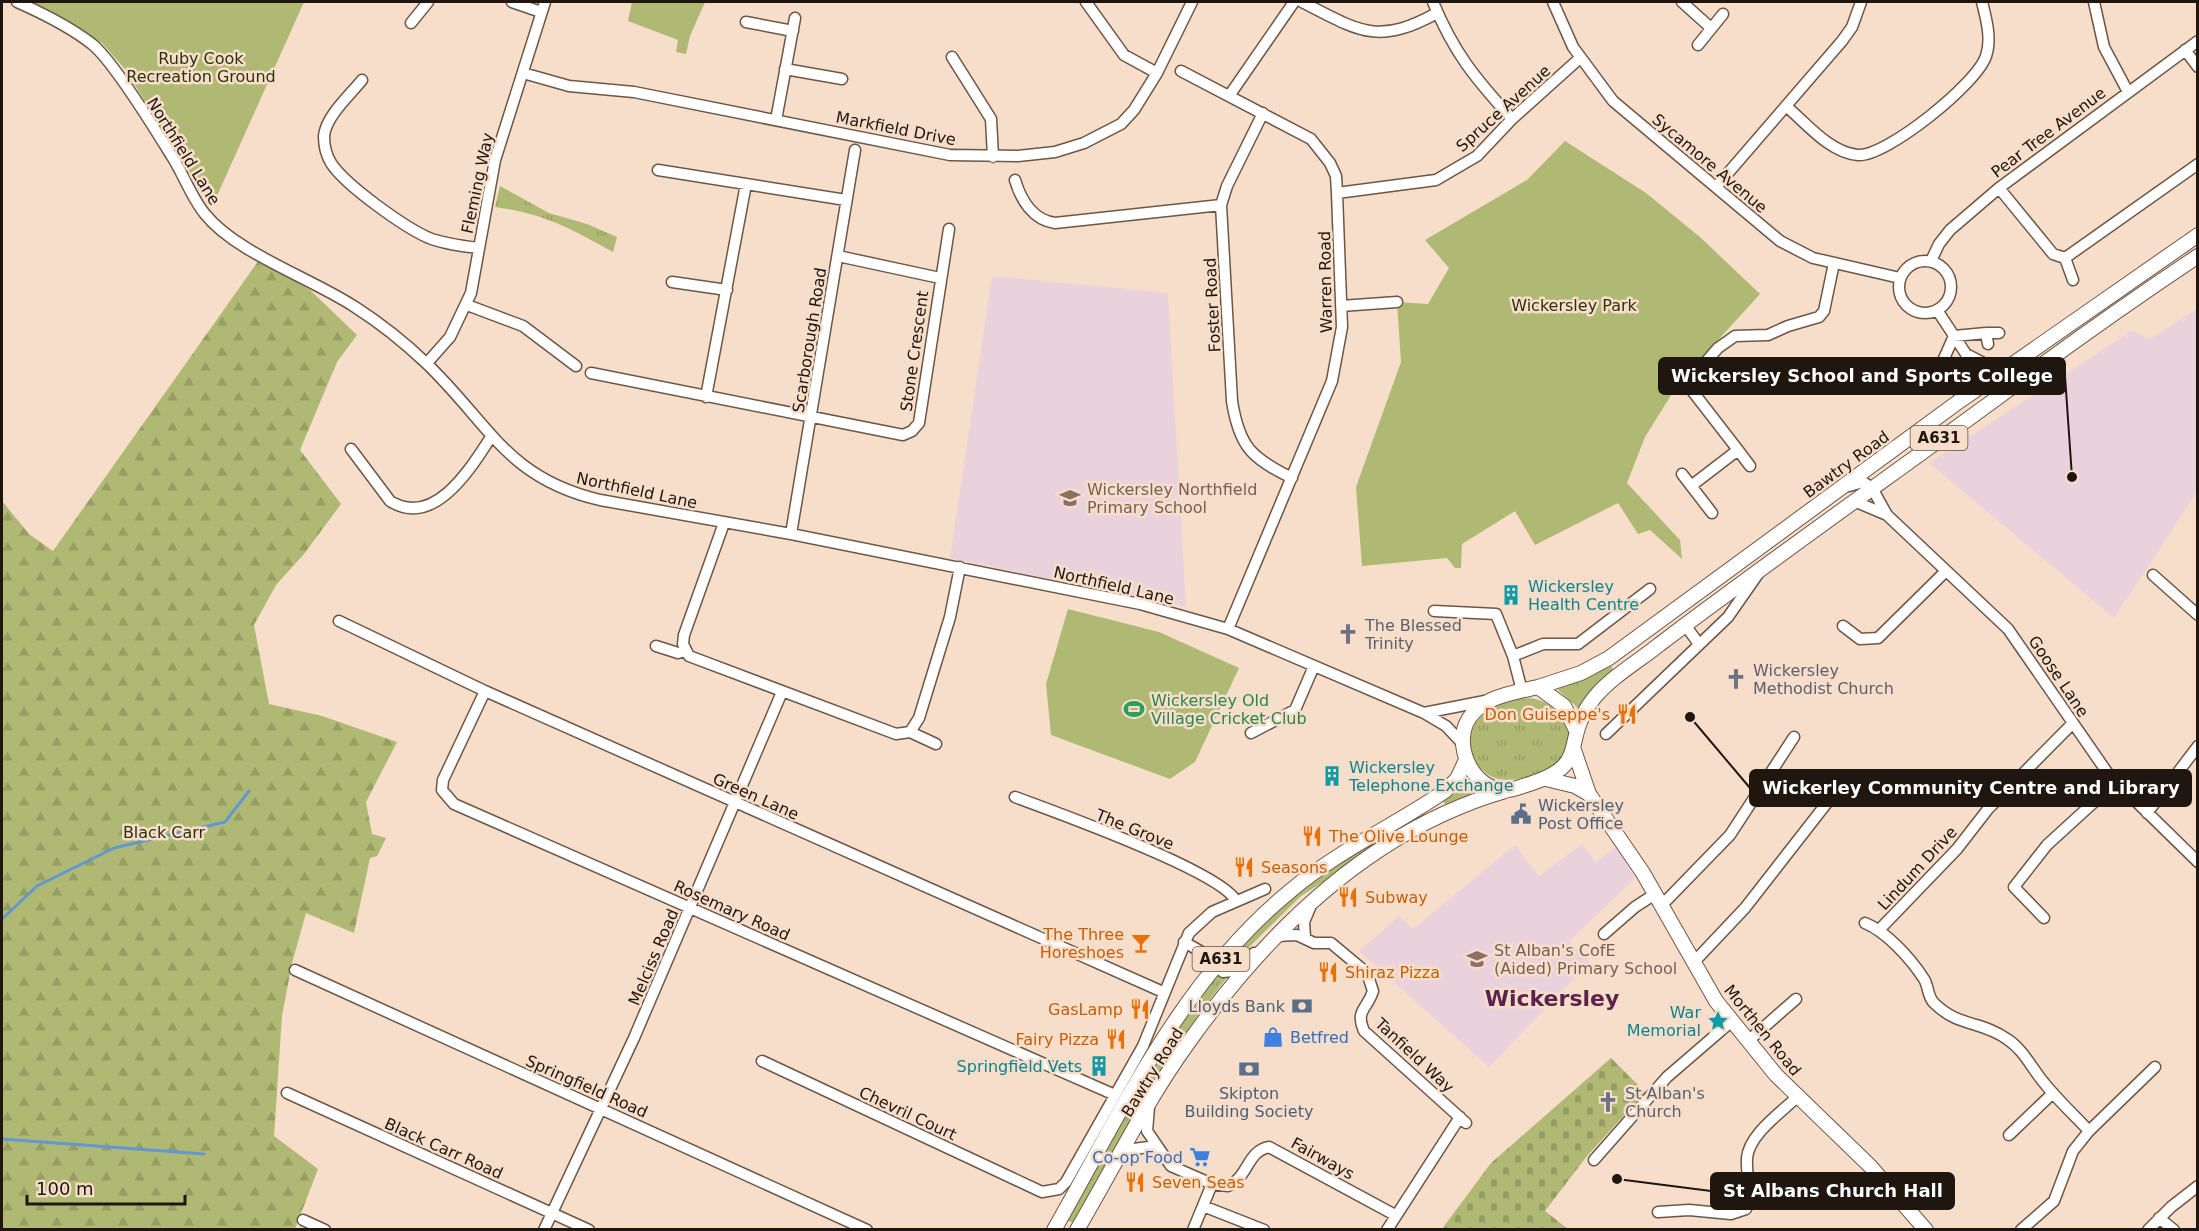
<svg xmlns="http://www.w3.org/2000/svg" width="2199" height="1231" viewBox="0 0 2199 1231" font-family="'DejaVu Sans',sans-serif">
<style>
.education{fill:#ead2dd}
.grass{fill:url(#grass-tufts)}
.forest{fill:url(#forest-firs)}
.cemetery{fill:url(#cemetery-stones)}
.park{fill:#b0b974}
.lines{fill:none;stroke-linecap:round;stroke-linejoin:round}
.stream{stroke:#6496d1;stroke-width:3}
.minor-casing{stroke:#6c5645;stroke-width:13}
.major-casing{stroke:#6c5645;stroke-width:16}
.minor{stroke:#fff;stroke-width:10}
.major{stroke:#fff;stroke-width:14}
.labels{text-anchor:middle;stroke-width:5;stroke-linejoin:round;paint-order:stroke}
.shield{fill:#f7deca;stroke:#605247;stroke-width:1.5}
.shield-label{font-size:15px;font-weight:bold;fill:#1f160f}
.park-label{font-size:16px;fill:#2d310e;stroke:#f7deca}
.street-label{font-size:16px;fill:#1f160f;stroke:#f7deca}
.education-label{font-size:16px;fill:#785e54;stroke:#f7deca;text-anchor:start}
.culture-label{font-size:16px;fill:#0d838f;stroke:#f7deca;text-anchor:start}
.worship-label{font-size:16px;fill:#5b616d;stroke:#f7deca;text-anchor:start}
.leisure-label{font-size:16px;fill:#27864d;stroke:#f7deca;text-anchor:start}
.food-label{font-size:16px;fill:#c56008;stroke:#f7deca;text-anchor:start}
.service-label{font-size:16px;fill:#4e5e75;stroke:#f7deca;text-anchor:start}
.shop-label{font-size:16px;fill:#366cbe;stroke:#f7deca;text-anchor:start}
.district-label{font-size:22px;font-weight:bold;fill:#5a224c;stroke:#f7deca}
.leader{fill:none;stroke:#1f160f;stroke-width:2}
.callout-dot{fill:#1f160f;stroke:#f7deca;stroke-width:2}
.callout{fill:#1f160f;stroke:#1f160f;stroke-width:2}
.callout-label{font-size:18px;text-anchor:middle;font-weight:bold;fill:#fff}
</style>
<defs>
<pattern id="grass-tufts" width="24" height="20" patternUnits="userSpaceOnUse" patternTransform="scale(1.5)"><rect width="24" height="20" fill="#b0b974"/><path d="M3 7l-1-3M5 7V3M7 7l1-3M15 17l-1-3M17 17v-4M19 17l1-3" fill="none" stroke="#979e63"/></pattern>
<pattern id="forest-firs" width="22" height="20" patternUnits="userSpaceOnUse" patternTransform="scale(1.5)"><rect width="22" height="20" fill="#b0b974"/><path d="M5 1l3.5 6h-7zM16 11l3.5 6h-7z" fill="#979e63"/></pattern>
<pattern id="cemetery-stones" width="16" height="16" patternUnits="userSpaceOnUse" patternTransform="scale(1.5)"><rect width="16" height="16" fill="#b0b974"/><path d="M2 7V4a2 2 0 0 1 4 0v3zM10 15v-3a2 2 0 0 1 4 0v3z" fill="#979e63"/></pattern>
</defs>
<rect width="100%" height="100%" fill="#f7deca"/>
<!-- education -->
<path class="education" d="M 992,276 L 1168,293 L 1186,607 L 950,558 Z
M 2197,309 L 2197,492 L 2114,618 L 1929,463 L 2133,330 L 2148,340 Z
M 1582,844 L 1596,862 L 1616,847 L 1635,878 L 1569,942 L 1590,962 L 1489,1067 L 1359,951 L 1399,916 L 1413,929 L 1515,845 L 1539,876 Z"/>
<!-- grass -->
<path class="grass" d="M 500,186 L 549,213 L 587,224 L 617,237 L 613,252 C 569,228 545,214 495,207 Z
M 1610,664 L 1615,672 L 1579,709 L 1558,690 L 1559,687 L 1589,676 Z
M 1530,698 C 1562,702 1585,740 1556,765 C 1546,773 1530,777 1518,779 C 1507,781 1496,780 1487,774 C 1463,757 1466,723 1490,709 C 1501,702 1517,699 1530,698 Z
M 1465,776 L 1482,789 L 1481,793 L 1446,806 L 1442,799 Z
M 1423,810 L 1426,816 L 1301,896 L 1236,960 L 1228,964 L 1265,919 L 1327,869 Z
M 1215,974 L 1229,975 C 1167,1051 1122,1137 1073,1223 L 1066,1219 L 1156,1059 Z"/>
<!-- forest -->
<path class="forest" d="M 259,260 L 310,290 L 357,335 L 337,362 L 300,450 L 341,504 L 304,554 L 276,585 L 254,625 L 269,704 L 322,716 L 397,742 L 366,802 L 372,834 L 386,838 L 377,856 L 370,858 L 354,933 L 306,913 L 292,963 L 282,1016 L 274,1136 L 318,1169 L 295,1229 L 2,1229 L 2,501 L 29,534 L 53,551 Z"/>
<!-- cemetery -->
<path class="cemetery" d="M 1611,1058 L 1645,1092 L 1587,1156 L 1545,1211 L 1568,1229 L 1442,1229 L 1491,1163 Z"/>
<!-- park -->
<path class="park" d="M 33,2 L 304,2 L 212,207 L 124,68 L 102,43 Z
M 632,2 L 705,2 L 690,36 L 686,54 L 676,52 L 678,40 L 628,21 Z
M 1565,141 L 1646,193 L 1700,237 L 1760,294 L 1678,384 L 1645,437 L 1627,483 L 1680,540 L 1682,559 L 1650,530 L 1638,534 L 1618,503 L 1535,545 L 1515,511 L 1462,544 L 1461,568 L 1455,568 L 1447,558 L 1362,566 L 1356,487 L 1401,362 L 1397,302 L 1428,304 L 1449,268 L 1425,240 L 1527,180 Z
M 1068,609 L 1159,632 L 1239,668 L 1195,762 L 1170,779 L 1051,735 L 1046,684 Z"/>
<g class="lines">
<!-- stream -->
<path class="stream" d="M 2,919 L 37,886 L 114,848 L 225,822 L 249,791
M 2,1139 L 204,1154"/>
<!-- minor casing -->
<g class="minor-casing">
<path id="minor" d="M 17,2 C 42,13 70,27 92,44 C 113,61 155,129 171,155 C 183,173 191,197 205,214 C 236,253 311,278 355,307 C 380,323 404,342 426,363 C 489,423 506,478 600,500 L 791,534 L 1140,604 L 1228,629 L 1424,713 L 1446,726 L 1463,744
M 512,2 L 541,12
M 1086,2 L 1124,55 L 1157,73
M 1302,2 C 1359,31 1377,46 1437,13
M 1433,2 C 1454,53 1475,78 1512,119
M 1553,2 L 1573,47 L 1613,101 L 1780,241 L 1813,258 L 1900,278
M 1682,2 L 1711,28
M 2094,2 L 2104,47 L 2128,92
M 746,22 L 793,31
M 411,23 L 428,2
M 1698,45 L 1723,14
M 2185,50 L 2198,67
M 952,57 L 991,119 L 993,157
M 785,69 L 842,79
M 1181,71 L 1311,139 L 1330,163 L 1336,176 L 1337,193 L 1342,327 L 1332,381 L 1228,629
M 523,73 L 569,86 L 634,92 L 950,155 L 1018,156 L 1055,152 L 1084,143 L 1121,124 L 1134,110 L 1157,73 L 1192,2
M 362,80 C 350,95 326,116 324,136 C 324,146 326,155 331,163 C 345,185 404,227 429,238 C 445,244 462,246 479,248
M 1229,96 L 1294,2
M 1786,106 C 1806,123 1830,153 1858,155 C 1886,157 1977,84 1986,56 C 1992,39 1986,18 1982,2
M 1263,113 L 1227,186 L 1221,205 L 1232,401 C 1239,446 1251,458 1292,478
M 776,120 L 795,18
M 658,170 L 846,200
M 1015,180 C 1021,200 1033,220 1055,223 L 1221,205
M 1716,187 L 1842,41 L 1852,27 L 1861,2
M 1999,188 L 2053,254 L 2065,258 L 2073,280
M 1337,193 L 1436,180 L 1477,156 L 1512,119 L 1580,58
M 838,256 L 940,278
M 2065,258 L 2198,164
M 1931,261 L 1939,244 L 1950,230 L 1999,188 L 2198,41
M1899 287a26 26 0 1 1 52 0a26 26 0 1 1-52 0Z
M 672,282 L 727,290
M 467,305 L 523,326 L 576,366
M 1341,306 L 1397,302
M 1937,310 L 1966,354
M 1988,344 L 1986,333 L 1999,333
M 427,363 L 450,337 L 471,293 L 495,160 L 545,2
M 1942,363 L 1954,336 L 1986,333
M 591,373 L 903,435 L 912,431 L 919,423 L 949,229
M 1937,375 L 1942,363 L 1951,369
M 706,397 L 746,184
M 1958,400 L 1970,378 L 1966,354 L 1993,368 L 2008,366
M 351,449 L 390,501 C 434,529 471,468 491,437
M 1738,450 L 1750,466
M 1682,474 L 1712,513
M 1691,486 L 1738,450 L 1690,388 L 1690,380 L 1718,348 L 1735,336 L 1768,335 L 1788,326 L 1819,317 L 1824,311 L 1834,263
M 1849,486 L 1863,482 L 1872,488 L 1887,515 L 2008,629 L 2109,775 L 2198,862
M 1854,501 L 1887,515
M 724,523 L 684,635 L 683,644 L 689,656 L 896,734 L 910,732 L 919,718 L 950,617 L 960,567
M 791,534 L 855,150
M 2153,575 L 2198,615
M 1434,611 L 1496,614 L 1513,656 L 1522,691
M 339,621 L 485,691 L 1163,992
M 1685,625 L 1699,644
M 1843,626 L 1860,639 L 1878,638 L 1946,571
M 656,646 L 678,653 L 685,651
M 1513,656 L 1543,644 L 1578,644 L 1650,589
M 485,691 L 443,780 L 442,790 L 454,804 L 1115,1095
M 1424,713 L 1485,701
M 910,732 L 936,744
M 1251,733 L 1295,710 L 1314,666
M 1606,734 L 1728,617 L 1758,574
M 1015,797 C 1053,811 1222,872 1236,901
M 2147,813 L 2198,746
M 1661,906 L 1730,835 L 1794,737
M 2044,918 L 2014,887 L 2047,845 L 2116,782
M 1865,923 C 1887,932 1911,959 1924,979 C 1929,987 1927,996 1934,1003 C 1958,1027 1982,1021 2007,1039 C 2024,1050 2032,1069 2045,1084 C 2058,1100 2074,1115 2089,1131
M 1880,929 L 1957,849 L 1988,809 L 2073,723
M 1604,934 L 1635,907 L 1655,894
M 1276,936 L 1297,935 L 1314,943 L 1331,943 L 1367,973 L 1373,991 C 1367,1010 1355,1010 1364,1031 L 1466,1123
M 1305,937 L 1304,922 L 1312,903
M 1184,942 L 1200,951 L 1223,972 L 1232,971 L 1254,953
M 1694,962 L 1745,908 L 1837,790
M 295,970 L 867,1230
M 1748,1041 L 1796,999
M 762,1061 L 1042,1192 L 1059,1189 L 1066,1182 L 1143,1046 L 1189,933 L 1212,912 L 1265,889
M 287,1093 L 589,1230
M 1149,1107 L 1147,1131 L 1171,1166 L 1212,1184 L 1228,1186 C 1248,1178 1247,1151 1269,1147 L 1395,1215
M 2009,1135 L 2053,1093
M 1118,1160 L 1134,1149 L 1156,1146
M 1594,1160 L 1667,1077 L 1732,1021
M 1203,1206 L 1264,1230
M 1658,1212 L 1689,1210 L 1731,1214 L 1746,1209 C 1752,1189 1746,1177 1747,1158 C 1749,1134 1782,1112 1798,1096
M 2159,1218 L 2174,1230
M 303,1220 L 325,1230
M 544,1230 L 634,1038 L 782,692
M 1193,1230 L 1212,1184
M 1387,1230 L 1460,1117
M 2021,1230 L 2054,1201 L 2073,1151 L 2089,1131 L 2155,1067
M 2148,1230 L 2171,1207 L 2198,1186"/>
</g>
<!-- major casing -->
<g class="major-casing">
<path id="major" d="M 1538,687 L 1581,673 L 1609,658 L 1954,405 L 2198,235
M 1575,728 L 1564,706 L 1538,687 C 1512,693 1478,697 1466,724 C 1455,750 1474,788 1503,790 C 1509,791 1517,788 1523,786 C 1595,765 1558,744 1594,698 C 1611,677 1639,661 1660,644 C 1771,560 1885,480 1997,398 C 2063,349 2129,302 2198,256
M 1574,750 L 1589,794 L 1643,873 L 1716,1001 L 1776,1075 L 1870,1166 L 1926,1230
M 1546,779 L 1575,786 L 1589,794
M 1054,1230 C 1123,1109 1180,982 1289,892 C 1337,851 1394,826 1445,791 L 1457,779 L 1466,760
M 1077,1230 C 1113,1169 1145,1103 1186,1046 C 1265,934 1370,830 1505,791"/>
</g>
<!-- minor -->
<use href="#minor" class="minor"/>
<!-- major -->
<use href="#major" class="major"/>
</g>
<!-- icons -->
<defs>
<g id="school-bare" transform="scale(1.62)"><path d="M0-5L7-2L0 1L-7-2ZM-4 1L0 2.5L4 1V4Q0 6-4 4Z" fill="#8d6e63" stroke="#f7deca" stroke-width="2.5" paint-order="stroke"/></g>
<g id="building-bare" transform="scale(1.62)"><path d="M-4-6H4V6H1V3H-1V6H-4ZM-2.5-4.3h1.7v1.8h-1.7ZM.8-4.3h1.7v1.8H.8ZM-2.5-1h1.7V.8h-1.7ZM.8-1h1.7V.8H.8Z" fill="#0f9aa8" stroke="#f7deca" stroke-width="2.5" paint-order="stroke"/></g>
<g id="church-bare" transform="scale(1.62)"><path d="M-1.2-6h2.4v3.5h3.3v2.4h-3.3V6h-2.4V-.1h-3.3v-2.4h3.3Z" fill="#6b7280" stroke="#f7deca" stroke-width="2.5" paint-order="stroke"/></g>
<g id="stadium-bare" transform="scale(1.62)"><path d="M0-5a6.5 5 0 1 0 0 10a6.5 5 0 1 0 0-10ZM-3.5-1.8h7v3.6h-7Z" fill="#2e9e5b" stroke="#f7deca" stroke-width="2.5" paint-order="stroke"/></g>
<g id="restaurant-bare" transform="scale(1.62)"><path d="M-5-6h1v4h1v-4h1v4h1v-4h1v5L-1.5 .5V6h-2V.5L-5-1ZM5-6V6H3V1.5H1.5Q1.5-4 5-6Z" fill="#e8710a" stroke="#f7deca" stroke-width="2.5" paint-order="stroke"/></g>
<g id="civic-bare" transform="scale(1.62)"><path d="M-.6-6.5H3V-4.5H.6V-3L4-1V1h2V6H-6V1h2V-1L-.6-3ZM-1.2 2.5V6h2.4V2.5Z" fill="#5c6f8a" stroke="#f7deca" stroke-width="2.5" paint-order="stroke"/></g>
<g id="bar-bare" transform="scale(1.62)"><path d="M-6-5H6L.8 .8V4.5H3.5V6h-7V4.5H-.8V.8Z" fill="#e8710a" stroke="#f7deca" stroke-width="2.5" paint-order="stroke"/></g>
<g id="bank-bare" transform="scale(1.62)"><path d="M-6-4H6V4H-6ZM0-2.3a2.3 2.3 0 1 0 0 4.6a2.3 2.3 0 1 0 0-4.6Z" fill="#5c6f8a" stroke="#f7deca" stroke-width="2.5" paint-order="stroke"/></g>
<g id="sight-bare" transform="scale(1.62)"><path d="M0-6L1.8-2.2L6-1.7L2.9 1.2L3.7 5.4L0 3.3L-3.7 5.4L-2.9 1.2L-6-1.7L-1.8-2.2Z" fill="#0f9aa8" stroke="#f7deca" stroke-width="2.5" paint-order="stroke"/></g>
<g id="shop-bare" transform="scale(1.62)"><path d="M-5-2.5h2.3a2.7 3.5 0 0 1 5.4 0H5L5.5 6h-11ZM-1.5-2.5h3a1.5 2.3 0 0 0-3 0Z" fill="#3f7fe0" stroke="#f7deca" stroke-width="2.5" paint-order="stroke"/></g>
<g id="supermarket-bare" transform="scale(1.62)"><path d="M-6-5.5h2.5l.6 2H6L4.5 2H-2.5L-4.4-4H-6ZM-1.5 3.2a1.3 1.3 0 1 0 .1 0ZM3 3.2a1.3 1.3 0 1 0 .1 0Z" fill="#3f7fe0" stroke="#f7deca" stroke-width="2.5" paint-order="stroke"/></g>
</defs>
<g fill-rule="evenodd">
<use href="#school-bare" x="1070" y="498"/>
<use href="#building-bare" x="1511" y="595"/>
<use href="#church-bare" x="1348" y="634"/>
<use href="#church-bare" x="1736" y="679"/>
<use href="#stadium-bare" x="1134" y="709"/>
<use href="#restaurant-bare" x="1627" y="714"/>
<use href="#building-bare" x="1332" y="776"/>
<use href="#civic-bare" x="1521" y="814"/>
<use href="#restaurant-bare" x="1312" y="836"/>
<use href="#restaurant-bare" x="1244" y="867"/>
<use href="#restaurant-bare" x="1348" y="897"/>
<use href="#bar-bare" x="1141" y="943"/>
<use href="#school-bare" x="1477" y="959"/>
<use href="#restaurant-bare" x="1328" y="972"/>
<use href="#bank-bare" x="1302" y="1006"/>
<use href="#restaurant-bare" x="1140" y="1009"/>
<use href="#sight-bare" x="1718" y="1021"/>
<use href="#shop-bare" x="1273" y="1037"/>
<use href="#restaurant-bare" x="1116" y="1039"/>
<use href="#building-bare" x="1099" y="1066"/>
<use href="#bank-bare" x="1249" y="1069"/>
<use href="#church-bare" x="1608" y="1102"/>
<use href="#supermarket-bare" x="1200" y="1157"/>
<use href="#restaurant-bare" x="1135" y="1182"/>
</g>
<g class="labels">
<!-- shield labels -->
<g class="shield">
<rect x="1910.5" y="426" width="57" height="24" rx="4.5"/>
<rect x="1192.5" y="947" width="57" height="24" rx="4.5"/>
</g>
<g class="shield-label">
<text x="1939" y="443">A631</text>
<text x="1221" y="964">A631</text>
</g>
<!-- park labels -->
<g class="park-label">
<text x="201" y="64">Ruby Cook<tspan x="201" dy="18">Recreation Ground</tspan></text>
<text x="1574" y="311">Wickersley Park</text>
<text x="164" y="838">Black Carr</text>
</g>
<!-- street labels -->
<g class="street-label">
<text transform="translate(1503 108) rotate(-42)" y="6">Spruce Avenue</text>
<text transform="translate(896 128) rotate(11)" y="6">Markfield Drive</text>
<text transform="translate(2048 132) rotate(-37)" y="6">Pear Tree Avenue</text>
<text transform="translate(184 151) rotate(58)" y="6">Northfield Lane</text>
<text transform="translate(1710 163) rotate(40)" y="6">Sycamore Avenue</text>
<text transform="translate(477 183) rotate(-78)" y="6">Fleming Way</text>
<text transform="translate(1325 282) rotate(-91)" y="6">Warren Road</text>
<text transform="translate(1212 305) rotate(-93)" y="6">Foster Road</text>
<text transform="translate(809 340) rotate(-81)" y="6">Scarborough Road</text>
<text transform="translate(914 351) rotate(-82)" y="6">Stone Crescent</text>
<text transform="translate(1846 464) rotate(-36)" y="6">Bawtry Road</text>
<text transform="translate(637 490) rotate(12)" y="6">Northfield Lane</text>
<text transform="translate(1114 585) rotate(13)" y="6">Northfield Lane</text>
<text transform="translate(2059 676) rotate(56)" y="6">Goose Lane</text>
<text transform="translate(756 796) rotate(24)" y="6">Green Lane</text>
<text transform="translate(1135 829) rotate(22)" y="6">The Grove</text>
<text transform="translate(1917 868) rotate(-47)" y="6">Lindum Drive</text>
<text transform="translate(732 910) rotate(24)" y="6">Rosemary Road</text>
<text transform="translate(653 957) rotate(-67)" y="6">Melciss Road</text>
<text transform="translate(1763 1030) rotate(51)" y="6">Morthen Road</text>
<text transform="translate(1415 1055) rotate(43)" y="6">Tanfield Way</text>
<text transform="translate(1152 1072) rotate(-58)" y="6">Bawtry Road</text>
<text transform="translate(587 1086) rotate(24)" y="6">Springfield Road</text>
<text transform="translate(908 1113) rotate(25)" y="6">Chevril Court</text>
<text transform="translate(444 1148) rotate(24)" y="6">Black Carr Road</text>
<text transform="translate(1323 1158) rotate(29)" y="6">Fairways</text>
</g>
<!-- education labels -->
<g class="education-label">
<text x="1087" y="495">Wickersley Northfield<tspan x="1087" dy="18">Primary School</tspan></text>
<text x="1494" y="956">St Alban's CofE<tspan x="1494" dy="18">(Aided) Primary School</tspan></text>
</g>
<!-- culture labels -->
<g class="culture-label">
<text x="1528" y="592">Wickersley<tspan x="1528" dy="18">Health Centre</tspan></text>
<text x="1349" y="773">Wickersley<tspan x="1349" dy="18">Telephone Exchange</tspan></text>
<text x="1701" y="1018" text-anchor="end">War<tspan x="1701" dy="18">Memorial</tspan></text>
<text x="1082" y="1072" text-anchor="end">Springfield Vets</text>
</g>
<!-- worship labels -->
<g class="worship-label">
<text x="1365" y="631">The Blessed<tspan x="1365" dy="18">Trinity</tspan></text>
<text x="1753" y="676">Wickersley<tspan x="1753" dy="18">Methodist Church</tspan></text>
<text x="1625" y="1099">St Alban's<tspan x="1625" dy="18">Church</tspan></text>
</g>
<!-- leisure labels -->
<g class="leisure-label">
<text x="1151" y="706">Wickersley Old<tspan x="1151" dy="18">Village Cricket Club</tspan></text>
</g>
<!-- food labels -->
<g class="food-label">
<text x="1610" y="720" text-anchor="end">Don Guiseppe's</text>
<text x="1329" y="842">The Olive Lounge</text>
<text x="1261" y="873">Seasons</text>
<text x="1365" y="903">Subway</text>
<text x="1124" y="940" text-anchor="end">The Three<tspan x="1124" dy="18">Horeshoes</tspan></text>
<text x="1345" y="978">Shiraz Pizza</text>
<text x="1123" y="1015" text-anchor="end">GasLamp</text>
<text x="1099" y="1045" text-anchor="end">Fairy Pizza</text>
<text x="1152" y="1188">Seven Seas</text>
</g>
<!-- service labels -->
<g class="service-label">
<text x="1538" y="811">Wickersley<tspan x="1538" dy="18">Post Office</tspan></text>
<text x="1285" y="1012" text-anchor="end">Lloyds Bank</text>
<text x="1249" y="1099" text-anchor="middle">Skipton<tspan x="1249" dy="18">Building Society</tspan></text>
</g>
<!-- shop labels -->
<g class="shop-label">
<text x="1290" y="1043">Betfred</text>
<text x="1183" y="1163" text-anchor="end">Co-op Food</text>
</g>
<!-- district labels -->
<g class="district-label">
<text x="1552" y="1006">Wickersley</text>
</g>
</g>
<!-- callouts -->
<path class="leader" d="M2072 477L2065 376M1690 717L1750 788M1617 1179L1711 1191"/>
<g class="callout-dot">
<circle cx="2072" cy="477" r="6"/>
<circle cx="1690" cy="717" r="6"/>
<circle cx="1617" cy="1179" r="6"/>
</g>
<g class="callout">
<rect x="1659" y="358" width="406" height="36" rx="6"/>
<rect x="1750" y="770" width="441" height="36" rx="6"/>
<rect x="1711" y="1173" width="243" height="36" rx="6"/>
</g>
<g class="callout-label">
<text x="1862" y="382">Wickersley School and Sports College</text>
<text x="1971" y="794">Wickerley Community Centre and Library</text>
<text x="1833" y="1197">St Albans Church Hall</text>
</g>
<!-- border -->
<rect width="2199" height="1231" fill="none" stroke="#1f160f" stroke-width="6"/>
<!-- scale -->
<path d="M27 1195v9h158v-9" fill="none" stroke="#1f160f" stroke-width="3"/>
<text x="36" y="1195" font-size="18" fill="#1f160f" stroke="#f7deca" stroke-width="4.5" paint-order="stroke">100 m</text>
</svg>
